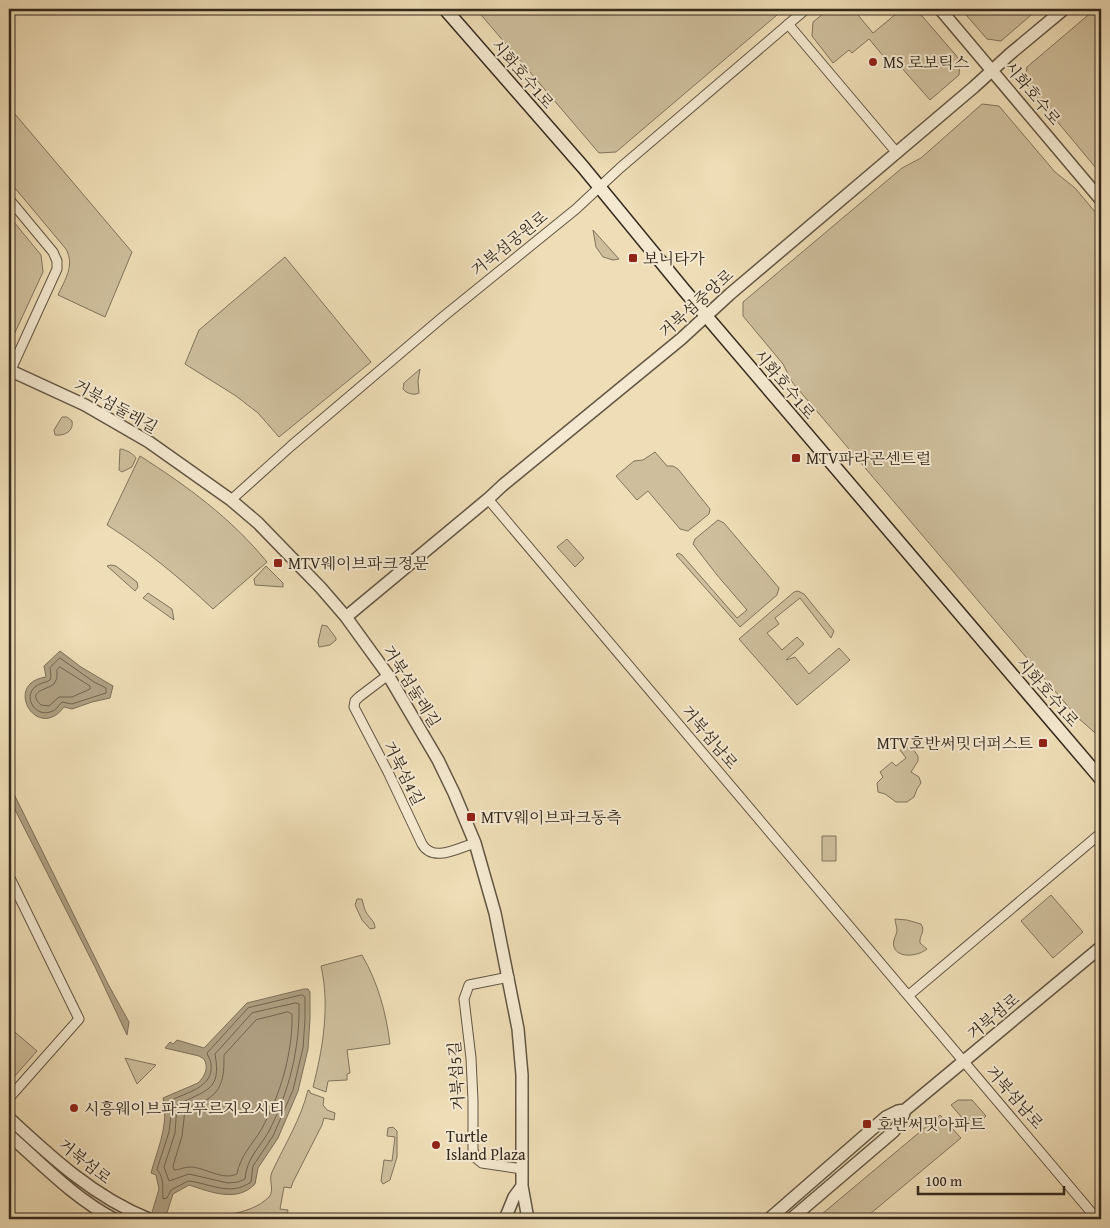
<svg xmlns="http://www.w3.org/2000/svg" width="1110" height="1228" viewBox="0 0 1110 1228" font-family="'Gentium Book Plus','Noto Serif KR',serif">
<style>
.green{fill:#cebe9c;stroke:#81745c}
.water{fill:#afa082;stroke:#7e705a}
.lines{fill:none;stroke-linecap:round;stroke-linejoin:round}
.shore{stroke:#726450;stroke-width:1}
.minor-casing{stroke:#625643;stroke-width:11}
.tertiary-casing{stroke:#625643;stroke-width:14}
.secondary-casing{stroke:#34291d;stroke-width:15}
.minor{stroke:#f4e9d0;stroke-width:9}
.tertiary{stroke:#f4e9d0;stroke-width:11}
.secondary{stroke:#f4e9d0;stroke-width:12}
.poi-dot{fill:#8f2418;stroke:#f4e9d0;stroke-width:2}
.labels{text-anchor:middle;stroke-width:4;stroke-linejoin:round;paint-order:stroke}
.poi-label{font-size:16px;fill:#34291d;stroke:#f4e9d0;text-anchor:start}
.street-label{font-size:16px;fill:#34291d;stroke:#f4e9d0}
</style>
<rect width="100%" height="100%" fill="#eeddb6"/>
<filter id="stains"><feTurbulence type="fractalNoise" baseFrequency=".004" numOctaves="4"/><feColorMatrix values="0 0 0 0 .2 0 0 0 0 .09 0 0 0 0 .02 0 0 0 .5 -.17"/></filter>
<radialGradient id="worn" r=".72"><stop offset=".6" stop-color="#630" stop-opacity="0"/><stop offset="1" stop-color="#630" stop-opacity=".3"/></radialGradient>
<!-- green -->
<path class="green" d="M 476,9 L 784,9 L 616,152 L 599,153 Z
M 829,9 L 853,9 L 873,33 L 902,9 L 916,9 L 960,60 L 959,75 L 930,100 L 900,66 L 895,70 L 869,39 L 852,53 L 849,50 L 833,63 L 812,36 L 813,22 Z
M 961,9 L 1038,9 L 1001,41 L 987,39 Z
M 1093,11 L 1101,12 L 1101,174 L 1025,83 L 1027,67 Z
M 982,104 L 999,106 L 1055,172 L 1075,188 L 1101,219 L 1101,738 L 1077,717 L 792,382 L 783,364 L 743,316 L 743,302 L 902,168 L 921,158 Z
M 9,107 L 132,252 L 105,317 L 58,295 C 65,279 75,266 66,249 L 9,181 Z
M 9,216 L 41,255 L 43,272 L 12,339 L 9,340 Z
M 593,230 L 619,259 L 613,260 L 603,257 L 596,247 Z
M 285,257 L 371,362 L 279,437 L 258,413 L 236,396 L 185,364 L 199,330 Z
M 420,369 L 418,381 L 419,393 C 414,396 406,393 403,389 L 404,383 Z
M 62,417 L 67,417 L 72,421 C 74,431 65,436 55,435 L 54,430 Z
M 120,449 C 125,449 134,454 136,458 L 132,467 L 122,472 L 119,470 Z
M 655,452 L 667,466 L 673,466 L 678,469 L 710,509 L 709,514 L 688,531 L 680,529 L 648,491 L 637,500 L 616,476 L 634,461 L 643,460 Z
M 140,456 C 187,486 231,518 267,562 L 213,609 C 180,578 145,549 107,525 Z
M 718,520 L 724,523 L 779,588 L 777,595 L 740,627 L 676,555 L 678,553 L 682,555 L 737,618 L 747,610 L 717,575 L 693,544 L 695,539 Z
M 567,539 L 584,558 L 575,567 L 557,547 Z
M 111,565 L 116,566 L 137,582 L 138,587 L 135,591 L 107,566 Z
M 266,566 L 283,583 L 283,587 L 255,585 L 254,579 Z
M 798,591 L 804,594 L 834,631 L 831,638 L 800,598 L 775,618 L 779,624 L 767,633 L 782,650 L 797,637 L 804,644 L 786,660 L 795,657 L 809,674 L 839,648 L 850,660 L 797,705 L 739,639 L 794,592 Z
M 148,593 L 172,609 L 174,620 L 143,598 Z
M 322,625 L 327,626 L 336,638 L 336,640 L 330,645 L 319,647 L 318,642 Z
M 909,747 L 913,749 L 918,756 L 918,761 L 911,772 L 919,777 L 921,783 L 917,789 L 914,797 L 907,802 L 896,802 L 885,794 L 878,792 L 877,783 L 883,777 L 880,772 L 892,762 L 896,766 L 906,758 L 900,750 Z
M 822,836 L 836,836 L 836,861 L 822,861 Z
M 1051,895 L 1083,932 L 1053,958 L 1021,921 Z
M 357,899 L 362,899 C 363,903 364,908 366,912 C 370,919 375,921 375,928 L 370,929 L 362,920 L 355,905 Z
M 895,919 L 907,920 L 921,924 C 926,932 919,935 920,943 L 927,949 C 919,956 898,959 894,947 C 892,942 896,936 897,931 C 897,927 895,922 895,919 Z
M 362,955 C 378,983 386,1012 390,1044 L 347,1050 L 350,1073 L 347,1074 L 347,1080 L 328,1081 L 326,1092 L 313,1087 C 323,1048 330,1006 321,966 Z
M 9,1027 L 37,1051 L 14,1077 L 9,1081 Z
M 125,1058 L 156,1065 L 137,1084 Z
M 308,1090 L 310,1091 L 310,1093 L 324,1098 L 323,1105 L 327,1110 L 335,1113 L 334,1120 L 324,1118 L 322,1125 L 293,1182 L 291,1188 L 284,1187 L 280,1209 L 288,1210 L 287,1216 L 312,1219 L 285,1219 L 262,1217 L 244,1219 L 230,1214 C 244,1212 259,1207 269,1197 C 275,1190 268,1180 272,1172 C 285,1144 301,1119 308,1090 Z
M 958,1100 L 972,1100 L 986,1116 L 972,1129 L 951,1105 Z
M 940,1115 L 961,1138 L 864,1219 L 816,1219 Z
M 393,1127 L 397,1131 L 397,1157 L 390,1180 L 383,1184 L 381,1181 L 384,1160 L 392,1161 L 395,1137 L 387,1136 L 388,1128 Z"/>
<!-- water -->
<path class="water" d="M 60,651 L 81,667 L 113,686 L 110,698 L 92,702 L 72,709 L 64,707 C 37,743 2,683 46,677 L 44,666 Z
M 9,784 L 108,984 L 129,1022 L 127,1035 L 96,969 L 9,798 Z
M 304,989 L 308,989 L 310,992 L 310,1019 L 308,1049 L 298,1091 L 278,1138 L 258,1168 L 255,1184 C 237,1203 211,1192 189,1185 L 173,1194 L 165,1219 L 150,1219 L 159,1189 L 156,1175 L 151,1173 C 158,1147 169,1125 163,1098 L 198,1083 C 205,1076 209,1068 204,1059 L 199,1056 L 165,1048 L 170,1042 L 173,1044 L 177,1040 L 204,1048 L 247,1003 Z"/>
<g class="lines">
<!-- shore -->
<path class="shore" d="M 60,658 L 94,682 L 106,688 L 106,693 L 72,704 L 62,702 C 58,706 56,711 50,712 C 35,717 23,697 35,687 C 39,683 45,683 50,680 L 51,676 L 50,668 Z
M 60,667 L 90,686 L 90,689 L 72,697 L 59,697 L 49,706 L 41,705 C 26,691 47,690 54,684 L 57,678 L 57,670 Z
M 302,995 L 305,997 L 305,1019 L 303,1048 L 293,1090 L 273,1136 L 253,1166 L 251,1182 C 230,1197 210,1183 188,1181 L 171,1190 L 167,1198 L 163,1199 C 162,1187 165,1180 157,1169 L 169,1132 L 171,1115 L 170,1101 C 186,1092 214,1088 211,1064 C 211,1060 208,1057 207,1053 L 248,1008 Z
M 296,1003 L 299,1004 C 300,1048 289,1092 269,1131 C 259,1149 247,1157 245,1179 L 238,1182 L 228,1183 L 189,1174 L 169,1181 L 164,1167 L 175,1133 L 177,1105 C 205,1090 222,1092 215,1054 L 252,1013 Z
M 288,1012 L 292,1014 C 293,1053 280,1096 261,1130 C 252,1145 240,1156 237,1174 C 222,1181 205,1167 190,1167 C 184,1167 179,1170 174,1170 L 173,1166 L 182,1136 L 185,1110 C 191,1106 199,1103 206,1100 C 224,1090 224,1073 224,1055 L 256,1020 Z"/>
<!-- minor casing -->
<g class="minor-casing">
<path id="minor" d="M 788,24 L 897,153
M 9,199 L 53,252 L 57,261 L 57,269 L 9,374
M 488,499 C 693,738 896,978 1097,1219
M 231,500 L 291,446 L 444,316 L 576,209 L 620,168 L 806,9
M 388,675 L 359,697 L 355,701 L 354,707 L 388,772 L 422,844 C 433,863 458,848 475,843
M 9,876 L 79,1019 L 9,1098
M 509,977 L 469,985 L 464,999 L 471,1058 L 473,1101 L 473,1150 L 476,1158 L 482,1163 L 522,1169
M 909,995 L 1101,833"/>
</g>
<!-- tertiary casing -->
<g class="tertiary-casing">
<path id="tertiary" d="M 940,9 L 1101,200
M 9,370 L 85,405 L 149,442 L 231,500 L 258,523 L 321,588 L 346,617 L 388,675 L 438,760 L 454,793 L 475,843 L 495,913 L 518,1029 L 522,1075 L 522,1186 L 528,1219
M 346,617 L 488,499 L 503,485 L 681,339 L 730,294 L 974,87 L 1010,54 L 1064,9
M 905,1110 L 1101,947
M 9,1118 C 51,1157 94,1197 149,1219
M 9,1135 C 42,1164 74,1198 114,1219
M 505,1219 L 514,1197 L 522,1186
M 769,1219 L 886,1117 L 898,1111 L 905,1110
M 791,1219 L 893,1132 L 901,1122 L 905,1110"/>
</g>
<!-- secondary casing -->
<g class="secondary-casing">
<path id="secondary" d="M 445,9 L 583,167 L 684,290 L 1101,779"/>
</g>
<!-- minor -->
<use href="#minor" class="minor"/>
<!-- tertiary -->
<use href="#tertiary" class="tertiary"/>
<!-- secondary -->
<use href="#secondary" class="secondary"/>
</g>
<!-- markers -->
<g class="poi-dot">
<circle cx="873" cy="62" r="5"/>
<rect x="628" y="253" width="10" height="10" rx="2.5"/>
<rect x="791" y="453" width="10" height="10" rx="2.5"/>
<rect x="273" y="558" width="10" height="10" rx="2.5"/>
<rect x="1038" y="738" width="10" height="10" rx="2.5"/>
<rect x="466" y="812" width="10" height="10" rx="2.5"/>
<circle cx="74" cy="1108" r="5"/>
<rect x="862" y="1119" width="10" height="10" rx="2.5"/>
<circle cx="436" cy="1145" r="5"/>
</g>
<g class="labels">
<!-- poi labels -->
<g class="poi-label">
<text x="883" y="68">MS 로보틱스</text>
<text x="643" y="264">보니타가</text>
<text x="806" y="464">MTV파라곤센트럴</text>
<text x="288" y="569">MTV웨이브파크정문</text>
<text x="1033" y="749" text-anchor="end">MTV호반써밋더퍼스트</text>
<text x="481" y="823">MTV웨이브파크동측</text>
<text x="84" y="1114">시흥웨이브파크푸르지오시티</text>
<text x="877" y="1130">호반써밋아파트</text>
<text x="446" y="1142">Turtle<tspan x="446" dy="18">Island Plaza</tspan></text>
</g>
<!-- street labels -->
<g class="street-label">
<text transform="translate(523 74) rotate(49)" y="6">시화호수1로</text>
<text transform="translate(1033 93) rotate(50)" y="6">시화호수로</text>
<text transform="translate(509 243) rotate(-39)" y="6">거북섬공원로</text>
<text transform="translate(696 303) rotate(-42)" y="6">거북섬중앙로</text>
<text transform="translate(785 384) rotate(50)" y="6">시화호수1로</text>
<text transform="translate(116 406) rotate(29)" y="6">거북섬둘레길</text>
<text transform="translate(412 686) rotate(58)" y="6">거북섬둘레길</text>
<text transform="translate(1048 692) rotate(49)" y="6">시화호수1로</text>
<text transform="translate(710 737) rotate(50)" y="6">거북섬남로</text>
<text transform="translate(404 773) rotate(63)" y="6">거북섬4길</text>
<text transform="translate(993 1016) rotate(-40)" y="6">거북섬로</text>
<text transform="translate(456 1076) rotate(-94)" y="6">거북섬5길</text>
<text transform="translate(1015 1097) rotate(49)" y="6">거북섬남로</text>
<text transform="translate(85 1161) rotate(38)" y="6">거북섬로</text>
</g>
</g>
<!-- margin -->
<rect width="1110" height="1228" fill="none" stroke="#eeddb6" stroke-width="30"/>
<rect x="10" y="10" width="1090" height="1208" fill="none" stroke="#34291d" stroke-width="2.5"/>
<rect x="15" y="15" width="1080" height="1198" fill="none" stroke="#34291d"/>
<!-- scale -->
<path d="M918 1186v8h146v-8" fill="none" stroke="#34291d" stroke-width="2.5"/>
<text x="925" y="1186" font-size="15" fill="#34291d" stroke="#f4e9d0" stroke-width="4" paint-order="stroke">100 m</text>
<rect width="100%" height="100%" filter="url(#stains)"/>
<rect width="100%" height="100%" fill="url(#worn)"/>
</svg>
